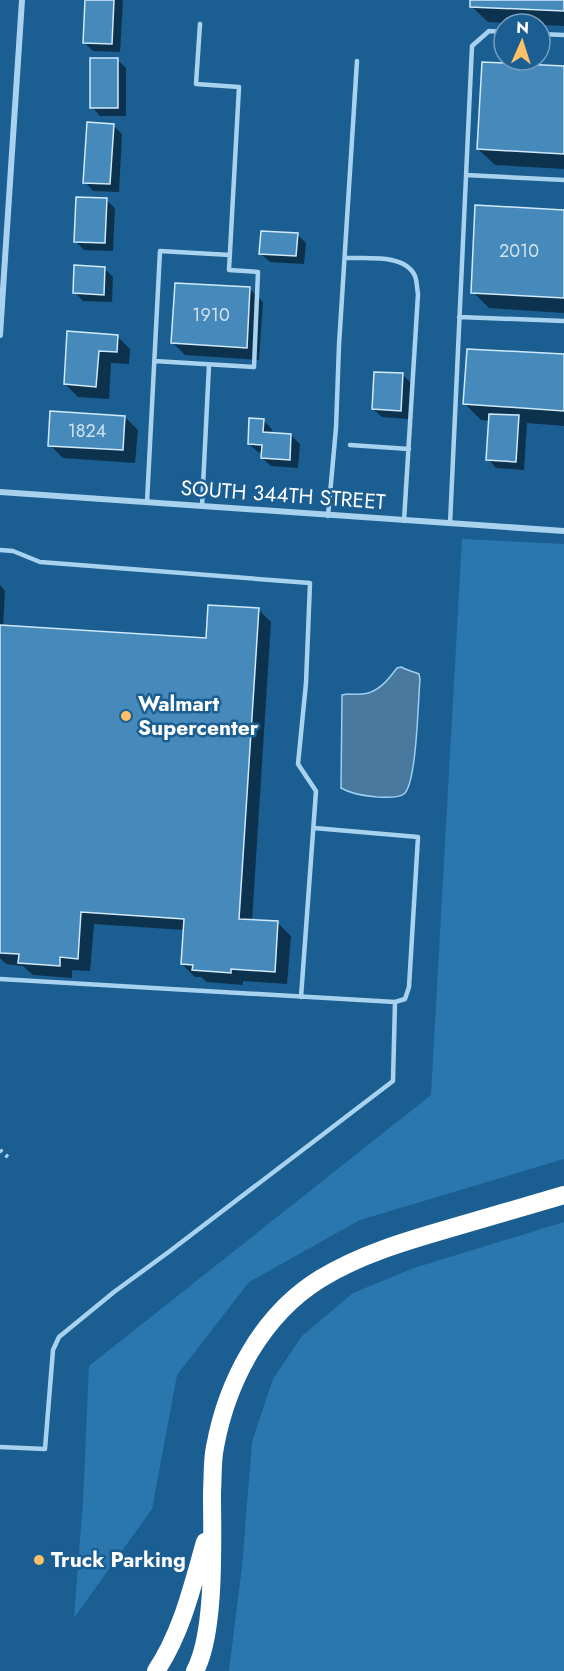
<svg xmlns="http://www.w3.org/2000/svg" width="564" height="1671" viewBox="0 0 564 1671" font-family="Jost,sans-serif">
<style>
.green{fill:#2977ae}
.water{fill:#49799e;stroke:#9ccff1;stroke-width:1.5}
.shadow{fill:#0007}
.building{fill:#4689bb;stroke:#d0e9fb;stroke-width:1.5}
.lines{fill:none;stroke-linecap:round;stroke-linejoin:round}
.path{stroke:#a9d2ef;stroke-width:4;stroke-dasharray:3 4.5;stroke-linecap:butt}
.service{stroke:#a9d2ef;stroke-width:4.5}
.minor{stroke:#a9d2ef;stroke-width:6}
.motorway{stroke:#fff;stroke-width:18}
.poi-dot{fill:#ffc068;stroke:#1a5e92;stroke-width:2}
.labels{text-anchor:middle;stroke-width:5;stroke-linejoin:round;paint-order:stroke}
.number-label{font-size:18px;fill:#d1e2ee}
.street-label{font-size:21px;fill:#fff;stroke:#1a5e92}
.poi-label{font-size:21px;font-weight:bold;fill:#fff;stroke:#1a5e92;text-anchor:start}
</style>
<rect width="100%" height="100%" fill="#1a5e92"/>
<!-- green -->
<path class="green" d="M 462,539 L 564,544 L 564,1159 L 360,1220 L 249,1282 L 177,1375 L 152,1509 L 74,1618 L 83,1502 L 89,1366 L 431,1095 Z
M 564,1222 L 564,1671 L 229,1671 L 242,1567 L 252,1442 L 273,1379 L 302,1336 L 353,1293 L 414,1268 Z"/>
<!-- water -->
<path class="water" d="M 401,667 C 408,671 413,671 419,674 L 420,680 C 418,699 417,783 404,794 C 398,799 385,797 377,797 C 365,796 351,794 341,788 L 342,695 C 349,693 355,695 362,694 C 378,693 388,680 397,668 Z"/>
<!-- shadow -->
<path class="shadow" d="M 87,0 L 123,0 L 120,52 L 93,51 L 84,42 Z
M 472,0 L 564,0 L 564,26 L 488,22 L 471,6 Z
M 117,59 L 126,68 L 126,116 L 100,116 L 92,107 Z
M 564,68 L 564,169 L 495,165 L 478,149 Z
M 113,125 L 122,134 L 119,192 L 93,191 L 85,182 Z
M 106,200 L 115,208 L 113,251 L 84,250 L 76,242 Z
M 564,211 L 564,313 L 489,308 L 473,292 Z
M 297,234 L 306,243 L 304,264 L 270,262 L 261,254 Z
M 104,268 L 113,277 L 112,302 L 83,301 L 75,292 Z
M 250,289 L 263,302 L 259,360 L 185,355 L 172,342 Z
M 69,332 L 117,336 L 130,349 L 129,364 L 111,363 L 109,399 L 78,397 L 65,384 Z
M 564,355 L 564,426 L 527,423 L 524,470 L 496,468 L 488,459 L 490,421 L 481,420 L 465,404 Z
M 402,374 L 411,383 L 409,419 L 382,417 L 373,409 Z
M 125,417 L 138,430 L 135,463 L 63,458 L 50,445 Z
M 263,420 L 272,429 L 271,434 L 291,435 L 300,444 L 298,468 L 271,466 L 262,458 L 263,453 L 258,452 L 249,444 Z
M 0,585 L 5,591 L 3,627 L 207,640 L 258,609 L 271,622 L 252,921 L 278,923 L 291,936 L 287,984 L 243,981 L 243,985 L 207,982 L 201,977 L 195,977 L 182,964 L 184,930 L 94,924 L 90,971 L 72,970 L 72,978 L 33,975 L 23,966 L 6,964 L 0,958 Z"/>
<!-- building -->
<path class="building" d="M 85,0 L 114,0 L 112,44 L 83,43 Z
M 470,0 L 564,0 L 564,11 L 470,7 Z
M 90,58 L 118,58 L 118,108 L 90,108 Z
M 482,62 L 564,66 L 564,154 L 477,149 Z
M 87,122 L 114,124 L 110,184 L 83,183 Z
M 76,197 L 107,198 L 105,243 L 74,242 Z
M 475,205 L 564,210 L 564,298 L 471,293 Z
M 261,231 L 298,233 L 296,256 L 259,254 Z
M 74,265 L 105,267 L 104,295 L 73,293 Z
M 175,283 L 250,287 L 247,348 L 171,343 Z
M 67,331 L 118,335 L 117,352 L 99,351 L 96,387 L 64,384 Z
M 467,349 L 564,354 L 564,411 L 463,404 Z
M 374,372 L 403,373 L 401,411 L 372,409 Z
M 50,411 L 125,416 L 123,450 L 48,446 Z
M 489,414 L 519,415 L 516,462 L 486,460 Z
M 249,418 L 264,419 L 263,432 L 291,434 L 290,460 L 261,458 L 262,445 L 248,444 Z
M 208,605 L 259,608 L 239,919 L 278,921 L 275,972 L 231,969 L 231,973 L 192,970 L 193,965 L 181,964 L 184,919 L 81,912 L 78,959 L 60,957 L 60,966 L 18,963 L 19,954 L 0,953 L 0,625 L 206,638 Z"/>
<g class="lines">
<!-- path -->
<path class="path" d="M 0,1150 L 8,1157"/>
<!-- service -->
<path class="service" d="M 540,34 L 564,35
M 466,175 L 564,180
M 345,258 C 365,259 405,253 415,276 C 417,281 417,289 418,294 L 404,521
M 459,317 L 564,321
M 154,361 L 254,367 L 258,272 L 229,270 L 239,87 L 196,84 L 200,24
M 350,445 L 409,449
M 147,502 L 160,251 L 230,255
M 202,506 L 209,365
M 328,516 L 336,428 L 339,345 L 357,61
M 450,524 L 472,46 L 489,31 L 504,32
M 0,550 L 13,551 L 40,562 L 310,583 L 306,683 L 298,764 L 316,791 L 301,997
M 0,979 L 395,1002 L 405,999 L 409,987 L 418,837 L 314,828
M 0,1447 L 45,1449 L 53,1350 L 59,1337 L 114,1292 L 170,1251 L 393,1081 L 395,1002"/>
<!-- minor -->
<path class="minor" d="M 0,335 L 22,0
M 0,492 L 564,531"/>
<!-- motorway -->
<path class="motorway" d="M 156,1671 C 182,1632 192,1587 205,1542
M 195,1671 C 216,1632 212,1538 212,1492 C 213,1477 212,1461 215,1447 C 227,1381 262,1315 320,1279 C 361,1254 406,1241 451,1228 C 489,1217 526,1206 564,1195"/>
</g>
<!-- markers -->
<g class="poi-dot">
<circle cx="126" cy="716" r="6"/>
<circle cx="39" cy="1560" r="6"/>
</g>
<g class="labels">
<!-- number labels -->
<g class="number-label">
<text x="519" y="257">2010</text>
<text x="211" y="321">1910</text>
<text x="87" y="437">1824</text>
</g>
<!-- street labels -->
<g class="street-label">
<text transform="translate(283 495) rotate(4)" y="7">SOUTH 344TH STREET</text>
</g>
<!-- poi labels -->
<g class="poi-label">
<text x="138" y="711">Walmart<tspan x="138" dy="24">Supercenter</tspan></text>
<text x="51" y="1567">Truck Parking</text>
</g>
</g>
<!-- north arrow -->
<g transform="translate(522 42) rotate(3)"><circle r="28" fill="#1a5e92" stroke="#769ebe" stroke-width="1.5"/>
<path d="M0-4.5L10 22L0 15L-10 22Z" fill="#ffc068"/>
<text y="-9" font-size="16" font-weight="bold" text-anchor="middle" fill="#ffffff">N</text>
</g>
</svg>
